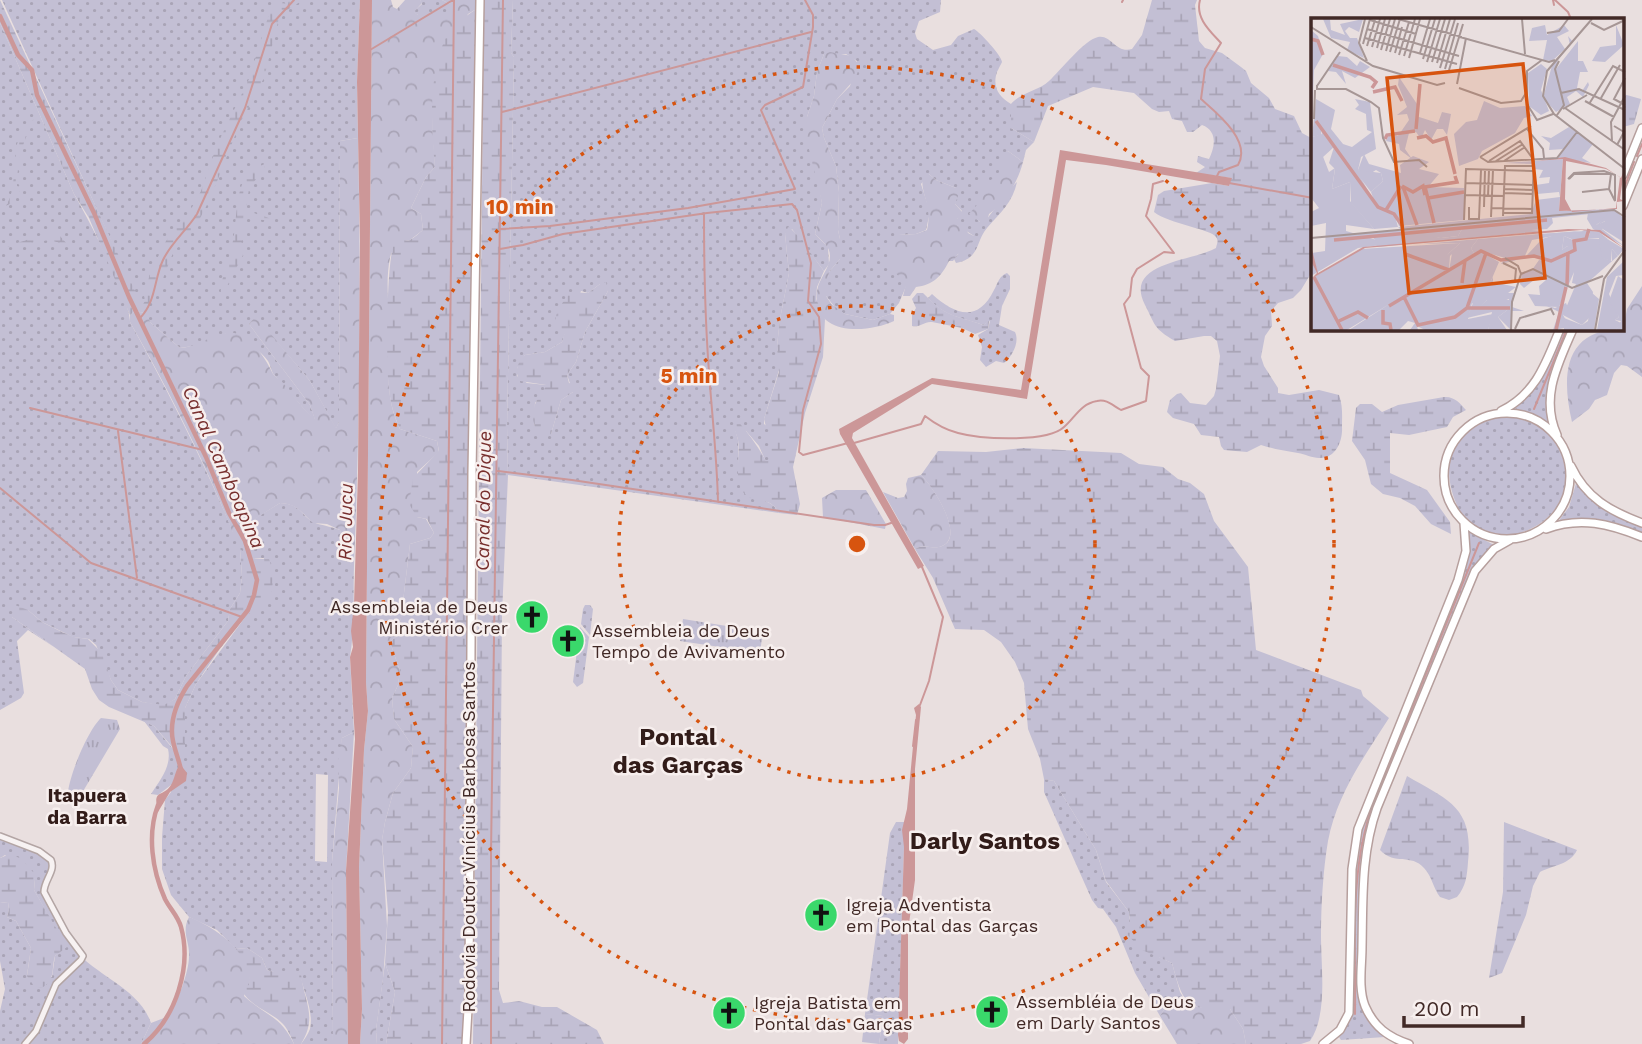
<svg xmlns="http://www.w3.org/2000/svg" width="1642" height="1044" viewBox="0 0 1642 1044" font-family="'Work Sans',sans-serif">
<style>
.grass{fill:url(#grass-dots);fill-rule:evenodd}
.forest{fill:url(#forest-crowns)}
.wetland{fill:url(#wetland-marsh)}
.park{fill:url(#park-tufts)}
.pitch{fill:#c3bfd4}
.water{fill:#cc9798}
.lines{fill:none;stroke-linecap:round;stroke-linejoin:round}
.stream{stroke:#cc9798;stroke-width:2}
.canal{stroke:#cc9798;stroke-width:4.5}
.minor-casing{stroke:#b3a5a4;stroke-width:8}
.major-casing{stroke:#b69f9d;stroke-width:10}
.minor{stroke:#f7f2f2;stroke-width:5}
.major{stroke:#fff;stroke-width:7}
.ring{fill:none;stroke:#d7540f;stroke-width:3.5;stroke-dasharray:3.5 7}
.labels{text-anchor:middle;stroke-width:5;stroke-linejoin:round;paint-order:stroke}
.poi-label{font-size:18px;fill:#412926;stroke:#f7efee;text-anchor:start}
.street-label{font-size:18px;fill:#412926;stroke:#f7efee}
.water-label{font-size:19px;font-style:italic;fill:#782f2e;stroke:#f7efee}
.neighbourhood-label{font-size:19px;font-weight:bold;fill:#321c19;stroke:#f7efee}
.district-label{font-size:24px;font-weight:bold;fill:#321c19;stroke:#f7efee}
.inset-river{fill:none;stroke:#cc9798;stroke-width:3.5}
.inset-road{fill:none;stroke:#a69695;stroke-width:2}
.view{fill:#d7540f;fill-opacity:0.15;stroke:#d7540f;stroke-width:3.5}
.inset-edge{fill:none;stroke:#412926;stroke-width:3.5}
.centre{fill:#d7540f;stroke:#f7efee;stroke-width:3.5}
.ring-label{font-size:21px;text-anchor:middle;font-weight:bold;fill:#d7540f;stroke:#f7efee;stroke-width:5;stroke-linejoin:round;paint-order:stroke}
</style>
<defs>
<pattern id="grass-dots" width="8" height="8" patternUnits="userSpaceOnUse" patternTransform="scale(1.75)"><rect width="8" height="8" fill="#c3bfd4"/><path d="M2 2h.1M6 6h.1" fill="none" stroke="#a9a4b6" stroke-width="1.8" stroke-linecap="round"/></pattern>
<pattern id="forest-crowns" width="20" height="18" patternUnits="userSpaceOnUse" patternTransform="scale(1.75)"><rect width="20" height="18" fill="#c3bfd4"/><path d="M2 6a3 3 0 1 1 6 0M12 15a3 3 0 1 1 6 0" fill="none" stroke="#a9a4b6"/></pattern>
<pattern id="wetland-marsh" width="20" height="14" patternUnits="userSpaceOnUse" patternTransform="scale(1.75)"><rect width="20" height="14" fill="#c3bfd4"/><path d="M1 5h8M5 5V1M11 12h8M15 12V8" fill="none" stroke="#a9a4b6"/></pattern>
<pattern id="park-tufts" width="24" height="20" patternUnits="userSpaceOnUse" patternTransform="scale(1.75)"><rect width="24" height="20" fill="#c3bfd4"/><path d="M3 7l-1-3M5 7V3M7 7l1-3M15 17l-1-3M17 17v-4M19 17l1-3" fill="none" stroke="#a9a4b6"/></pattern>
</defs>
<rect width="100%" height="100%" fill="#e9dfdf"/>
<!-- grass -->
<path class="grass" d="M 2,0 L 360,0 L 357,82 L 358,138 L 340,141 L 339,422 L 336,429 L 310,381 L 256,317 L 249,324 L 310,405 L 316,422 C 301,407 289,390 275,376 C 271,372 271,366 268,361 C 257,347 243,340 227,333 L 193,346 L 180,348 L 151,323 L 144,313 Z
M 420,0 L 442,0 L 450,4 L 450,15 L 418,15 L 413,12 L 422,4 Z
M 513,0 L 941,0 L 940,12 L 919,21 L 915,33 L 917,39 L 933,50 L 951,45 L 958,36 L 974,29 C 980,32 1002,56 1002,62 C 1001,64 998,70 997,72 C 992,87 999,97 1011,104 L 1011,128 L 1034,142 L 1026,150 L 1023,162 L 1008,151 L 998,177 L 974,216 L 980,222 L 987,219 C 988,217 1014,184 1017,182 C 1013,202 1000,213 987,228 C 975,242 981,258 956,263 L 954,259 L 974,236 L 957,225 L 957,219 L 962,211 L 955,204 L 956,188 L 936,180 L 929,174 L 921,184 L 930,212 L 926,230 L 916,234 L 899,235 L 907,284 L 899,303 L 890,314 L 873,320 L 845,314 L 837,310 L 826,296 L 826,288 L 829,272 L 840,259 L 840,239 L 838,230 L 839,192 L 836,166 L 824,138 L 822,128 L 837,99 L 850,86 L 857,61 L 846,54 L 824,54 L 817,72 L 814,96 L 807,117 L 822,203 L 815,234 L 828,247 L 829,264 L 824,271 L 792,229 L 785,234 L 789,273 L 780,319 L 777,346 L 780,367 L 764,419 L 764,424 L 771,429 L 771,461 L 766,462 L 759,446 L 746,431 L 735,429 L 738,440 L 739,475 L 752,498 C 764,500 773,502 779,513 L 508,475 L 507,427 L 514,57 L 511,53 ZM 600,284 L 608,291 L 585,332 L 576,362 L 567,375 L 573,392 L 561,400 L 551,434 L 534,425 L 535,403 L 546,390 L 546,385 L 527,383 L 517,376 L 517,368 L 525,355 L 545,352 L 562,342 L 581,291 L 588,293 Z
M 0,23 L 74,194 C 87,216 131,301 130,322 C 168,391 203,460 233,532 L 280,503 C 304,504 301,519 318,524 C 326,526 332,527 340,530 L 344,542 L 342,550 L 351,565 L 354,565 C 353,596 355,627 350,657 L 354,732 L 342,738 L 332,862 L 333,1044 L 301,1044 C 304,1040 308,1034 310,1029 C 314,1011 303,991 300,974 C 288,970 279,975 267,970 L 262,958 L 247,948 L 236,949 L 217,930 L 189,917 L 171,895 L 162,869 L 162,837 L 165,800 L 171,792 L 171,785 L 158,795 L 151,794 C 160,780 172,766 168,749 L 163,746 L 144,721 L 154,726 L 179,756 L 185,708 L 196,684 L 246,616 L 264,558 L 252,559 L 240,550 L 242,576 L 240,593 L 230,609 L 228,621 L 186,676 L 175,699 L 164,706 L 142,702 L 118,690 L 111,680 L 96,645 L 89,639 L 73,637 L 42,622 L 28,610 L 12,617 L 54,647 L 28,630 L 17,641 L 24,693 L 21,698 L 0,710 ZM 316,774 L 328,775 L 327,862 L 315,861 Z
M 1007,273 L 1010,276 L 1010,289 L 1002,306 L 999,325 L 1015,332 C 1020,342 1012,357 1004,363 L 996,361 L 986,367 L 980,360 L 982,347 L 978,335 L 988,329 L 990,321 L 983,325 C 961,317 945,317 928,298 L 932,294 C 955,315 978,323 994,290 C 998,283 999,276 1007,273 Z
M 1563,329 L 1570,329 L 1548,385 L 1547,423 L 1514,408 C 1544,381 1548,366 1563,329 Z
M 1504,415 C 1577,419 1590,511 1520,533 C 1512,536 1504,539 1495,539 C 1479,538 1469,527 1462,515 C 1436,470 1449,424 1504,415 Z
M 1577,480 C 1596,508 1612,514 1642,527 L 1642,533 C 1612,521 1589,515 1557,523 L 1569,507 Z
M 1469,532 L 1494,545 L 1474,567 L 1368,826 L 1362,853 L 1361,875 L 1360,995 L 1385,1037 L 1341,1040 L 1339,1037 L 1350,1018 L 1353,1003 L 1355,874 L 1359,834 L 1373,794 L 1463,575 L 1469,554 Z
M 585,605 L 590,605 L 593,609 L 590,635 L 581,624 L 583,609 Z
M 580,627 L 589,637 L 583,683 L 577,687 L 573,682 Z
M 1044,779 L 1054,781 L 1096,850 L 1106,882 L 1129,912 L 1130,922 L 1159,957 L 1172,963 L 1180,992 L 1185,1000 L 1165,1008 L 1160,1016 L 1135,973 L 1116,927 L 1103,909 L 1098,908 L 1092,900 L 1044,792 Z
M 896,822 L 904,822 L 904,847 L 898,1044 L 879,1044 L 883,1016 L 865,1014 L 890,833 Z
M 0,837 L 40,854 L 47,859 L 52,866 L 43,885 C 52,904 62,933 74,949 C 96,976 139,988 151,1023 L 141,1044 L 0,1044 L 0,1011 L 5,989 L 0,961 L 0,903 L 8,902 L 9,910 L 7,917 L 16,921 L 31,948 L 27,975 L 52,977 L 55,956 L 66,947 L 34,890 L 35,879 L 5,855 L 0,858 Z
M 385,963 L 395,992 L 386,1044 L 377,1044 L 376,1030 Z"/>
<!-- forest -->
<path class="forest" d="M 372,0 L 391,0 L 393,7 L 397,9 L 405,0 L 420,0 L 422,3 L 414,12 L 418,15 L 433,12 L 449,15 L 450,4 L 442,0 L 478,0 L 478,8 L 468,14 L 436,72 L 432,119 L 435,167 L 426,177 L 411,208 L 421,214 L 423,230 L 410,240 L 401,240 C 397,245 391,251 390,258 C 386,277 388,297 389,317 C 389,354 383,395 400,429 L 437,441 L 439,452 L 417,472 L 417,517 L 426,519 L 434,533 L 430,538 L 410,544 L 399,634 L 390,642 L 400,671 L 398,685 L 392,698 L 394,719 L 413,747 L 411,768 L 393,793 L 385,822 L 382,840 L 387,926 L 383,979 L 376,1030 L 377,1044 L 360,1044 L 362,1009 L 359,868 L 364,750 L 368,711 L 366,682 Z
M 830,52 L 852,56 L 860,66 L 855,79 L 837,99 L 822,128 L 824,138 L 836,166 L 839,192 L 838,230 L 840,239 L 840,259 L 829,272 L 826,296 L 832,305 L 845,314 L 873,320 L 890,314 L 894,315 L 894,321 C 866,334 811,336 817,291 C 819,278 830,268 830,256 C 830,246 822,241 815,234 L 822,203 L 807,141 L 807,117 L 814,96 L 817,72 L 824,54 Z
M 358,138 C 361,280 360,423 354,565 L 351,565 L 344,560 L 344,542 L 340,530 L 327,524 L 313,523 C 301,512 297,504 280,503 L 233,533 C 204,460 169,391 130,322 L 130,315 L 135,311 L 145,313 L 151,323 L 180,348 C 196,347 210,336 226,333 C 246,329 265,357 272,372 C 274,377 280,379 283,383 C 294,396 302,408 315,420 L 310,405 L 249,324 L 256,316 L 310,381 L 336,428 L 339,422 L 340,141 Z
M 1008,151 L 1023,162 C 1018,181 1006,203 989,214 L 987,222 L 983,224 L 969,214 L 982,199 L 978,195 L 982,182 C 1008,178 994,166 1008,151 Z
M 929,174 L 936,180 L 956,188 L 958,196 L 955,204 L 963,213 L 957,219 L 957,225 L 966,228 L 968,233 L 974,236 L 974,240 L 964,253 L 958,254 L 953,261 L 949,261 C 941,277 933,285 916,287 L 910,296 L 903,296 L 906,284 L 890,267 L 890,248 L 899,235 L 916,234 L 927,230 C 933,204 919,193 923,175 Z
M 1642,286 L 1642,377 L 1627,366 L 1621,365 L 1614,373 L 1607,395 L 1595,400 L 1589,409 L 1572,422 C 1561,375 1564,329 1623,329 L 1627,309 Z
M 921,475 C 932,485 966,536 942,546 C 933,550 924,543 915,549 L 883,492 L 898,498 L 904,497 L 907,491 L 906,484 L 908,478 Z
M 836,490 L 866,490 L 886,524 L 885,529 L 823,517 L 822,498 Z
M 354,732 L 346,871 L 348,1044 L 333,1044 L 332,862 L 339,788 L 338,760 L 342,738 Z
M 189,917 C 213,926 250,951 250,980 C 250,985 246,991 244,996 C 265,1015 281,1016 294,1044 L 141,1044 L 151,1023 L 169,1016 C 177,1002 189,973 189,956 C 190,942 181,932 189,917 Z
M 1185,1000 L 1197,1007 L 1230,1009 L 1243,1029 L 1246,1044 L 1177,1044 L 1160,1016 L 1165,1008 Z"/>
<!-- wetland -->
<path class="wetland" d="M 0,0 L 142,306 L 145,301 L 144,295 L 150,274 L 164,244 L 176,227 L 185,220 L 201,191 L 217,145 L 249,79 L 269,14 L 281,3 L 288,4 L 289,0 L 300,2 L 287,10 L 278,22 L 264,78 L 240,123 L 210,199 L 197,224 L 173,253 L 160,286 L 147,309 L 144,311 L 145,313 L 135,311 L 130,315 L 89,218 L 74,194 L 0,23 Z
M 484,0 L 513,0 L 511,53 L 514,57 L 507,427 L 508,475 L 502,615 L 499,990 L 503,1003 L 519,1001 L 542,1007 L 557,1007 L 597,1030 L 604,1044 L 473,1044 Z
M 1152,0 L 1197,0 L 1195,5 L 1199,41 L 1205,48 L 1222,53 L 1241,67 L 1246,71 L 1251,83 L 1269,98 L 1275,109 L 1294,116 L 1302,133 L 1313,139 L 1313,270 L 1301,290 L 1293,298 L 1278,303 L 1271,311 L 1272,326 L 1265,336 L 1261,357 L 1264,366 L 1278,388 L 1278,393 L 1289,395 L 1319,390 L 1339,395 C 1343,406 1342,416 1342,427 C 1343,440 1336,459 1319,458 C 1312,458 1305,454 1298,453 C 1285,451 1274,449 1261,445 L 1247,452 L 1224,450 L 1221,446 L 1219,437 L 1201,435 L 1194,424 L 1173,418 L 1167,412 L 1170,400 L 1177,394 L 1181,393 L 1190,403 L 1206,405 L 1214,396 L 1216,389 L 1220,356 L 1217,341 L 1211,336 L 1204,336 L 1175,341 C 1153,328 1156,326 1145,305 C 1123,262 1191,262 1216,248 C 1217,243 1219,241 1216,237 C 1211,229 1169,224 1154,212 L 1158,195 L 1164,191 L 1212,183 L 1229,186 L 1231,178 L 1196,173 L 1205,167 L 1197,162 L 1198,156 L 1209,159 C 1215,147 1218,131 1202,125 L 1193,132 L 1187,132 L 1182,121 L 1172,119 L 1169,111 L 1159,112 L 1152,109 L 1134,93 L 1093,87 L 1048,106 L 1034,142 L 1011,128 L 1011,104 C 1020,93 1038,91 1049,81 C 1060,71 1084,40 1098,37 C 1111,34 1116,54 1132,49 L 1142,35 Z
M 478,8 L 466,1044 L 386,1044 L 395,992 L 385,963 L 388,912 L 382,840 L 385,822 L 393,793 L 411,768 L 413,747 L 394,719 L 392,698 L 398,685 L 400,671 L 390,642 L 399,634 L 410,544 L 430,538 L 434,533 L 427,519 L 417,517 L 409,504 L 413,478 L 439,451 L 437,441 L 400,429 C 394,416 390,402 389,388 C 386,370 386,253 395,243 C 399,238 404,241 410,240 C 414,238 419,233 423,230 L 421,214 L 411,208 L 426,177 L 435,167 C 431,126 428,76 446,37 C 451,26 467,15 478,8 Z
M 1623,94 L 1641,99 L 1634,124 L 1623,127 Z
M 36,118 C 23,138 17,161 17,186 L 21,187 C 18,196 14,202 6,206 C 23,179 3,137 36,118 Z
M 268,162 L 249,189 L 246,208 C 255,216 265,214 273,221 L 254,219 L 252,216 L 247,215 L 241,246 L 243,255 L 221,298 C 219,280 229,263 232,246 C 237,226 235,192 246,177 C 251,169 260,167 268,162 Z
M 788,227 C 796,230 816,261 824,271 L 817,287 L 816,299 L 825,319 L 823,357 L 805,413 L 793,467 L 800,504 L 797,515 L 779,513 C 769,495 757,505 746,495 C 732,483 741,456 738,440 C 737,435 733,429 735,424 C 735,422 736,421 737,420 C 748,433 758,446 766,461 L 771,461 L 771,430 L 766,427 L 764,419 L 779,372 L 777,346 L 780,319 L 789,273 L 785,234 Z
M 52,232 L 59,235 L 68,245 L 49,240 L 0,248 L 0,243 L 17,243 Z
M 606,282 L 608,291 L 585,332 L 576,362 L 567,375 L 569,383 L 580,385 L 579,388 L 561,400 L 551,434 L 546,436 L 539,435 C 532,425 531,411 537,400 C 540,394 544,392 546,385 L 520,381 C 514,372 517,363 525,355 L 545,352 L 562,342 L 565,332 L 555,327 C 554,312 562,303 571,292 L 588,293 L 600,284 Z
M 917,293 L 923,293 C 947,318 953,314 983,325 L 989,321 L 988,329 L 975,334 L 962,328 L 932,322 C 924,321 920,328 912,326 L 912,315 L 916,308 L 912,299 Z
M 1444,397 C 1454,396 1460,403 1466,410 L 1453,417 L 1447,427 L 1409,435 L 1390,433 L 1390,473 L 1427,490 L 1450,522 L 1451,534 L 1431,524 L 1415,506 L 1400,498 L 1383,494 L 1371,484 L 1365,460 L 1352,441 L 1356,408 L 1360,404 L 1372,404 L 1382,412 L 1398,405 Z
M 1023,448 L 1121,453 L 1139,464 L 1163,467 L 1178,479 L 1190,483 L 1204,494 L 1214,521 L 1248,567 L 1256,650 L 1361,690 L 1363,696 L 1389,718 C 1364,757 1337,794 1328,841 C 1323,870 1321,907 1321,936 C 1321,967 1328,1015 1310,1041 L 1301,1044 L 1246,1044 L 1243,1029 L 1230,1009 C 1185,1011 1183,1003 1172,963 L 1142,950 L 1123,930 L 1130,922 L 1129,912 L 1106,881 L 1096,850 L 1054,781 L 1044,779 L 1040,759 L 1028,729 L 1024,683 L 1015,662 L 1001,642 L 984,630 L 955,629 L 933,578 L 915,549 C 924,543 933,550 942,546 C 966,537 932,485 921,475 L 938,451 L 986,452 Z
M 240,549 L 252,559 L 269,559 L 274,574 L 271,595 L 264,604 L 246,616 L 219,650 L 196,684 L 185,708 L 185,750 L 181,757 L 154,726 L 109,707 L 99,700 L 92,689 L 85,669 L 12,617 L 15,605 L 28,610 L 42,622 L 62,632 L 74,637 L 88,639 L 102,653 L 111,680 L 118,690 L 142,702 L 164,705 L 175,699 L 186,676 L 228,621 L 230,609 L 240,593 L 242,576 Z
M 1407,776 C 1448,800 1474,807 1468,862 C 1467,876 1466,886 1457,897 L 1449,900 L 1440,897 C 1433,888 1432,876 1424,868 C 1411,853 1395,866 1380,850 Z
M 1504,822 L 1577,850 C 1570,865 1553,865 1540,872 L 1533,886 L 1526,915 L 1502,973 L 1489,978 L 1503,892 Z
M 10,854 L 22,859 L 33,872 L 35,879 L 34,890 L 67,947 L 55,956 C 51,969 56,981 41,988 L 34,986 L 27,976 L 31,948 L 16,921 L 7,917 L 9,910 L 8,902 L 0,903 L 0,858 Z
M 247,948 L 262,958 L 267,970 C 280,975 289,968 301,974 C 304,1002 318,1017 301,1044 L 294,1044 C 291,1037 288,1029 282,1023 C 269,1010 250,1007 241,989 L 249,985 C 251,973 244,959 236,949 Z"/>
<!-- park -->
<path class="park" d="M 683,619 L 758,631 L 762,638 L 760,653 L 680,641 Z
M 101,718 L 117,720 L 120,729 L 82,793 L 77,796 L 70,796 L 68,792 C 70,774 88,730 101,718 Z"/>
<!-- pitch -->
<path class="pitch" d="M 684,622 L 708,625 L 706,642 L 682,638 Z
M 865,1014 L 883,1016 L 879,1044 L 862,1042 Z"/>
<!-- water -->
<path class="water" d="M 360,0 L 372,0 L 366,682 L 368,711 L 364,750 L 359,868 L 362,1009 L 360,1044 L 348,1044 L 346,871 L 355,739 L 350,657 L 353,647 L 351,631 L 354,605 L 358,472 L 360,241 L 357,82 Z
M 1060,150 L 1232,178 L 1229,186 L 1106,165 L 1066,160 L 1027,399 L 932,384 L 853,433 L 852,438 L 924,566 L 918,569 L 840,434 L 839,429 L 932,378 L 1021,390 Z
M 919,704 L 921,707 L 915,769 L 915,880 L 908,931 L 908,1039 L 904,1044 L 899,1041 L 898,1035 L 904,847 L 902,830 L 907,809 L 916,715 L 914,708 Z
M 180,764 L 187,773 L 186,781 L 170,792 L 158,812 C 152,788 163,798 171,785 C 175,778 175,771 180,764 Z"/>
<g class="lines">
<!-- stream -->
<path class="stream" d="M 1200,0 C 1195,18 1210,31 1221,43 L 1205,69 L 1201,99 C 1217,113 1252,141 1238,165 L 1219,172 L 1217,176
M 1553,0 L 1554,5
M 1555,0 L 1568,12 L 1571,19
M 1122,2 L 1123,0
M 370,50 L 453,0
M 502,112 L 811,32
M 1637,156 L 1642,144
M 1229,183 L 1313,198
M 1623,191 L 1634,162
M 704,214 C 704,267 705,319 709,372 C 712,415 717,458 718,502
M 501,229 L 550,226 L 688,208 L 795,189 L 761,110 L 765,105 L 803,87 L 813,27 L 813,15 L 805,0
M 500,249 L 523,245 L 563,234 L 707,213 L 792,204 L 797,210 L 811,263 L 808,301 L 819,317 L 821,344 L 803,410 L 799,452 L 803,455 L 848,443
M 140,318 C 156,302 154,279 163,260 C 171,243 187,230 197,214 L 245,108 L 272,24 L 294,0
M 30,408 L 203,450
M 1534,409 L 1567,329
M 118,431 L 137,578
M 854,443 L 921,424 L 925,416 C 934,423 946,430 958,433 C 980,439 1047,443 1064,427 C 1075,418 1080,404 1097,401 C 1107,399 1112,405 1121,410 L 1146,401 L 1149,376 L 1141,368 L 1124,304 L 1130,296 L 1132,278 L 1137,269 L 1164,252 L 1174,253 L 1146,216 L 1151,199 L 1153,184 L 1163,181
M 498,471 L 572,480 L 874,525 L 885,525 L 894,522
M 0,488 L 91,563 L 242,617
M 920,705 L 929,681 L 943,617 L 922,567
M 913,746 L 916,720
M 1355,1014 C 1356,944 1349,870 1373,804 L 1479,543
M 442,1044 L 454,0
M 491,1044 L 491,853 L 503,0"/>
<!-- canal -->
<path class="canal" d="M 0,16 L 18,55 L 32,70 L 37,95 L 94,213 L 129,297 L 206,457 L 229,513 L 245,541 L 257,580 L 254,595 L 248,610 L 187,686 C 177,702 169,722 173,741 C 175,751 179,760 181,770
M 144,1044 C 176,1017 192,967 181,927 C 178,916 170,909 165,899 C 152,870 147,834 158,805"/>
<!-- minor casing -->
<g class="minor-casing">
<path id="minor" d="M 0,836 L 39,851 L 51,860 C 56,871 44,880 44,892 L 66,933 L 83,956 L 81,960 L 56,984 L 36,1031 L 25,1044"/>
</g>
<!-- major casing -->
<g class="major-casing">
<path id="major" d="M 1623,175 L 1642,128
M 1623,206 L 1642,159
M 1501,411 C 1536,394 1546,363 1560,329
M1444 476a63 63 0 1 1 126 0a63 63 0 1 1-126 0Z
M 1557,435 C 1540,397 1558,364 1573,329
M 1571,466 C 1586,498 1610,511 1642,523
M 1546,529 C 1580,516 1610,524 1642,537
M 466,1044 L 469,992 L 472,473 L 480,0
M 1323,1044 L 1340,1030 L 1349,1013 L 1352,869 L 1358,829 L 1458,580 L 1466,551 L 1464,523
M 1409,1044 C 1388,1037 1374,1027 1365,1006 C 1358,988 1362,966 1362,947 C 1363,900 1361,853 1377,808 L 1475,571 L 1494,549 L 1510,540"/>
</g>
<!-- minor -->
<use href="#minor" class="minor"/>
<!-- major -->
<use href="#major" class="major"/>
</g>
<!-- distance rings -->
<g class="ring">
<circle cx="857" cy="544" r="238"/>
<circle cx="857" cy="544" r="477"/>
</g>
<!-- icons -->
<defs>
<g id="church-disc" transform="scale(1.75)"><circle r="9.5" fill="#3ad86b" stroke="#f7efee"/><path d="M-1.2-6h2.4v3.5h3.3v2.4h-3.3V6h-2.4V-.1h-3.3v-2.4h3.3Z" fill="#111"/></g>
</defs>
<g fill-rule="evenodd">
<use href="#church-disc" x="532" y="617"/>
<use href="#church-disc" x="568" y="641"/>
<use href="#church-disc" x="821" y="915"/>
<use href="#church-disc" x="992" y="1012"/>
<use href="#church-disc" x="729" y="1013"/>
</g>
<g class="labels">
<!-- poi labels -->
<g class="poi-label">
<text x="508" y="613" text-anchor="end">Assembleia de Deus<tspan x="508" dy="21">Ministério Crer</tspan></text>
<text x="592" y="637">Assembleia de Deus<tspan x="592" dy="21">Tempo de Avivamento</tspan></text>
<text x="846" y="911">Igreja Adventista<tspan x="846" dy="21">em Pontal das Garças</tspan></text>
<text x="1016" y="1008">Assembléia de Deus<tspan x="1016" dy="21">em Darly Santos</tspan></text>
<text x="754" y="1009">Igreja Batista em<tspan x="754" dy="21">Pontal das Garças</tspan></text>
</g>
<!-- street labels -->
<g class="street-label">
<text transform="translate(469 837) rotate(-90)" y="6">Rodovia Doutor Vinícius Barbosa Santos</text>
</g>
<!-- water labels -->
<g class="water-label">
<text transform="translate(224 467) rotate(66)" y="7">Canal Camboapina</text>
<text transform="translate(483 501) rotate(-89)" y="7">Canal do Dique</text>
<text transform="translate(345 522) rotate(-89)" y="7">Rio Jucu</text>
</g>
<!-- neighbourhood labels -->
<g class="neighbourhood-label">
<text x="87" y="802">Itapuera<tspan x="87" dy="22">da Barra</tspan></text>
</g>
<!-- district labels -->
<g class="district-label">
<text x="678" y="745">Pontal<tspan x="678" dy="28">das Garças</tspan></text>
<text x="985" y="849">Darly Santos</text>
</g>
</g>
<!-- overview -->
<g transform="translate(1311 18)">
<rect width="313" height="313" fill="#e9dfdf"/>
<path d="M 12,1 L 19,1 L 20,12 L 34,17 L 29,6 L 52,1 L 48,14 L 38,9 L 34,13 L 39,20 L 46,20 L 53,40 L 36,32 L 39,24 L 20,20 ZM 234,7 L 236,17 L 253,7 L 258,13 L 246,19 L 254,31 L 241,43 L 232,42 L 236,22 L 218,23 L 221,10 ZM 0,12 L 7,18 L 12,36 L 3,52 L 1,98 ZM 257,18 L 262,24 L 247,42 L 245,51 L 267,23 L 267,43 L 272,43 L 277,54 L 269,54 L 266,70 L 271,73 L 277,64 L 278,67 L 272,79 L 265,73 L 256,79 L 259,86 L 245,94 L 232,80 L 242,44 L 259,27 ZM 230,46 L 236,51 L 230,72 L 238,93 L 230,97 L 218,88 L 217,55 ZM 258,109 L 282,126 L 271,140 L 280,145 L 247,140 L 253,131 L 238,132 L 239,125 L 230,118 L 240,120 ZM 0,124 L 11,136 L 18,154 L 24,150 L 21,171 L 39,164 L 39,183 L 63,211 L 35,207 L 35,213 L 76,225 L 94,216 L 93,224 L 47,230 L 0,258 L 0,241 L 6,252 L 1,235 L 14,233 L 15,205 L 0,208 L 0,194 L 8,190 L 1,181 L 0,193 ZM 53,136 L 58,146 L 90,155 L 89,147 L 102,138 L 118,144 L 108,151 L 128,156 L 117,169 L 153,170 L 153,202 L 88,208 L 83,196 L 65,188 L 60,174 L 72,163 L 70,155 L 65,152 L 57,157 L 47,152 ZM 252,141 L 249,179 L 248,174 L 226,176 L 225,167 L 238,165 L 239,159 L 228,160 L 232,152 L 223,151 L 223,146 L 193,145 ZM 273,212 L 288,214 L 298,222 L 277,215 L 276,220 L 289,221 L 293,240 L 301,243 L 301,231 L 307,238 L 276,265 L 282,274 L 278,300 L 271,307 L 252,297 L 265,266 L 261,265 L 263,254 L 248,289 L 224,288 L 217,276 L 229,277 L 228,268 L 235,262 L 224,261 L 213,270 L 209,266 L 211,256 L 221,252 L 228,242 L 237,243 L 259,233 L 256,228 L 251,232 L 253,218 L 262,222 ZM 269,213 L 221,222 L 213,240 L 190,246 L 194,240 L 167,232 L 188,244 L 179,265 L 182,259 L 182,264 L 205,269 L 197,275 L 203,275 L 201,289 L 213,293 L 200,293 L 200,312 L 187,299 L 199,290 L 198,281 L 185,286 L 176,282 L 168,291 L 161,285 L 157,301 L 182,296 L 177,312 L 114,312 L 106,308 L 107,312 L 99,312 L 104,305 L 97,303 L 88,312 L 38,312 L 80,285 L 36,312 L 0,312 L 0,261 L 50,231 L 149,225 L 136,237 L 149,228 L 139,238 L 138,251 L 82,286 L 164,237 L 160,230 L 167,221 Z" fill="#c3bfd4"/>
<path d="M 305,7 L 313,27 L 294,44 L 281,43 L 289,29 L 305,27 ZM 27,38 L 36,39 L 46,48 L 49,43 L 59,49 L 44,60 L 31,53 L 35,66 L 25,54 L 17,53 ZM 11,110 L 40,143 L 66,188 L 84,198 L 87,209 L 63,211 L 40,185 L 39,164 L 21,171 L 24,151 L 18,145 L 23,129 L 12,139 L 0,128 L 1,119 L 11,116 ZM 304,193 L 313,200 L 313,204 L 302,195 L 285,207 L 295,203 L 291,211 L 313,228 L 282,211 L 276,201 L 277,195 ZM 190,210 L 234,213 L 66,229 L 60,229 L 69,226 L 61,219 L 50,221 L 46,216 L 93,212 L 130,220 L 147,218 L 151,211 ZM 274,213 L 263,222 L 253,218 L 251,232 L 256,228 L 260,232 L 237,243 L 216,237 L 231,221 L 247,216 L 189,219 ZM 280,214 L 298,222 L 313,231 L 307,238 L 301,231 L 300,243 L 291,240 L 288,220 L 276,220 ZM 167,221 L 160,230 L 164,237 L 138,253 L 141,235 L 136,237 L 149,225 L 111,226 ZM 313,243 L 313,257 L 305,258 L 298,276 L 308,299 L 304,302 L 310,305 L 305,312 L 286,312 L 296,259 ZM 281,275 L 288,281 L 283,312 L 253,312 L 253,300 L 271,307 L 277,303 Z" fill="#c3bfd4"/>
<path d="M 88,59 L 106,86 L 105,98 L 127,105 L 131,94 L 140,96 L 136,117 L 132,111 L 126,111 L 120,122 L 114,112 L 110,121 L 105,114 L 98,115 L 94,131 L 101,141 L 89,132 L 88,126 L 75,123 L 78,117 L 87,118 L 98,102 L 96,96 L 86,97 L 96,89 L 87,67 ZM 5,81 L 24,92 L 20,111 L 32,126 L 41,129 L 61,114 L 56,112 L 55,96 L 44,91 L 48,87 L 44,81 L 59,84 L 65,131 L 50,139 L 47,152 L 70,155 L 72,163 L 60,174 L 11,110 L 10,117 L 1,119 ZM 173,83 L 189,90 L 214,88 L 221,98 L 213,100 L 204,115 L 171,133 L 167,141 L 148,148 L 143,116 L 155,104 L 166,102 ZM 249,179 L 248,193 L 304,191 L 313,204 L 314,225 L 290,210 L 294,203 L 285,208 L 298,194 L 241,200 L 242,205 L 236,211 L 177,215 L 151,211 L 147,218 L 130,220 L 97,216 L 87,209 L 220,196 L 225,182 ZM 307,258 L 313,262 L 313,312 L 305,312 L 310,303 L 304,302 L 308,299 L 298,283 ZM 176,282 L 199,282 L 199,290 L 187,299 L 196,312 L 177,312 L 181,294 L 156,300 L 162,285 L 168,290 ZM 255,285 L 258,292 L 252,297 L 259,309 L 242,312 L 248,294 L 234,287 L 244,290 Z" fill="#c3bfd4"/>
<path d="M 254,139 L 295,150 L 310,160 L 313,152 L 309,181 L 313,183 L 306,184 L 306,191 L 248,193 L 252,141 L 224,143 ZM 255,143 L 295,151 L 309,159 L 305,190 L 261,194 L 254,181 ZM 257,211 L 289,212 L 314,231 L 288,214 L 270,212 L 54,230 L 0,261 L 6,255 L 0,243 L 0,228 L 7,255 L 52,229 Z" fill="#cc9798" fill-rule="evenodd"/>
<path class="inset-river" d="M 0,21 L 7,23 L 12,37M 22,47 L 59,59 L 65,64 L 61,70M 62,74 L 84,69 L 91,83M 5,103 L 67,189 L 83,196 L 92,209M 105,111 L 109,66M 106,120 L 115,118 L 122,124 L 135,120 L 144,156M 74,121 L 76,117 L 104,113M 91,168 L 102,174 L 112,168 L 114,177M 92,169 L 106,207M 117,180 L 153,174M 75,192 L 90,168M 123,205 L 114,169 L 146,164 L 144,158M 23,222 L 236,202M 94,236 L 138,252M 3,259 L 31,312M 151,265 L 154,242M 256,267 L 257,234M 93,279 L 107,307 L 144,299 L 156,290 L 175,235M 78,288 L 170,233 L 190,242 L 223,238 L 240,243 L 264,232 L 263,223 L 275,221 L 278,211M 157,290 L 199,290M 72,292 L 72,305 L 79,306 L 80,312M 28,303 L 47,294 L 57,300M 245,312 L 255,269"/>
<path class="inset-road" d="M 54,1 L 48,25 L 56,43M 87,1 L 151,19M 211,1 L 214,36M 281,1 L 236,53 L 232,78 L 243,96 L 314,151M 59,2 L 105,16M 280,5 L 293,12 L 314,2M 0,9 L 62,48 L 126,67 L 134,65M 56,11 L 148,38M 236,15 L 248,13 L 257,1M 149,19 L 238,44 L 244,42M 54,20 L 146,46M 52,26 L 59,1M 56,28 L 64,2M 61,29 L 69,1M 66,30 L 74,1M 70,32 L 79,1M 75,33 L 84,1M 79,34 L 89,1M 84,35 L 91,9M 109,35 L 119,1M 88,37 L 98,4M 93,38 L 104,1M 98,40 L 109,1M 112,41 L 124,1M 231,42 L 216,53 L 216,86 L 226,102 L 242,96M 116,44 L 129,1M 121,44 L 134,1M 126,45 L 139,1M 129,50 L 144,1M 134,51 L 147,5M 138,52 L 152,6M 314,60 L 303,81 L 314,87M 146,66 L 155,20M 6,67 L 6,71 L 35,71 L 60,84 L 68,90 L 72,120 L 83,144 L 108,142 L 116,149M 6,68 L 29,34M 148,70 L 190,85 L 210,83 L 215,75M 250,75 L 268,71 L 314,92M 290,80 L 309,47M 274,83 L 303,99M 278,86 L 302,48 L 314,54M 254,90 L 314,132M 252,91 L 276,77M 246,97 L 253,87 L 244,51 L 248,43M 3,101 L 4,72M 303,108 L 313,114 L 306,127M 216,111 L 232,131 L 233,140M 301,123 L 300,104 L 314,78M 169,139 L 177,144 L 246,140 L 266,114M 169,139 L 220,108M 178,143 L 209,123 L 222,141M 185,143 L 212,126M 193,143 L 214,129M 257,161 L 263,155 L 293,153 L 304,157 L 304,183 L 298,171 L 300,156 L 263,156 L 258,161M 154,165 L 222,167M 193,171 L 222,172M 271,174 L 298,171M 193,175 L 222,176M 154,177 L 193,178M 177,178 L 178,152M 158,189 L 158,201 L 168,201 L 170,152M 173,189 L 174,152M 180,190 L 221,191M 192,195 L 221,195 L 223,141M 192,198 L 194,148 L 223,148M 180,199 L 182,152M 153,202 L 155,151 L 222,153M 0,220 L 303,192 L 314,199M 194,240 L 207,248 L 210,256M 192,245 L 205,251 L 204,262M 210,256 L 222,251 L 261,270 L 292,258M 204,311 L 209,300 L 240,291 L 243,297M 200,312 L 201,284 L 210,256M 284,312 L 293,261 L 314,232"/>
<path class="view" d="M 212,46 L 234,260 L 98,275 L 76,60 Z"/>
<rect width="313" height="313" class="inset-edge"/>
</g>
<circle cx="857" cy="544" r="10" class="centre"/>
<g class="ring-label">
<text x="520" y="214">10 min</text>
<text x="689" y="383">5 min</text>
</g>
<!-- scale -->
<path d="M1404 1016v10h119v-10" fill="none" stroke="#412926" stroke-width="3.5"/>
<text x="1414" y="1016" font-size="21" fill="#412926" stroke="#f7efee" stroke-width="5" paint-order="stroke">200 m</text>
</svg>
